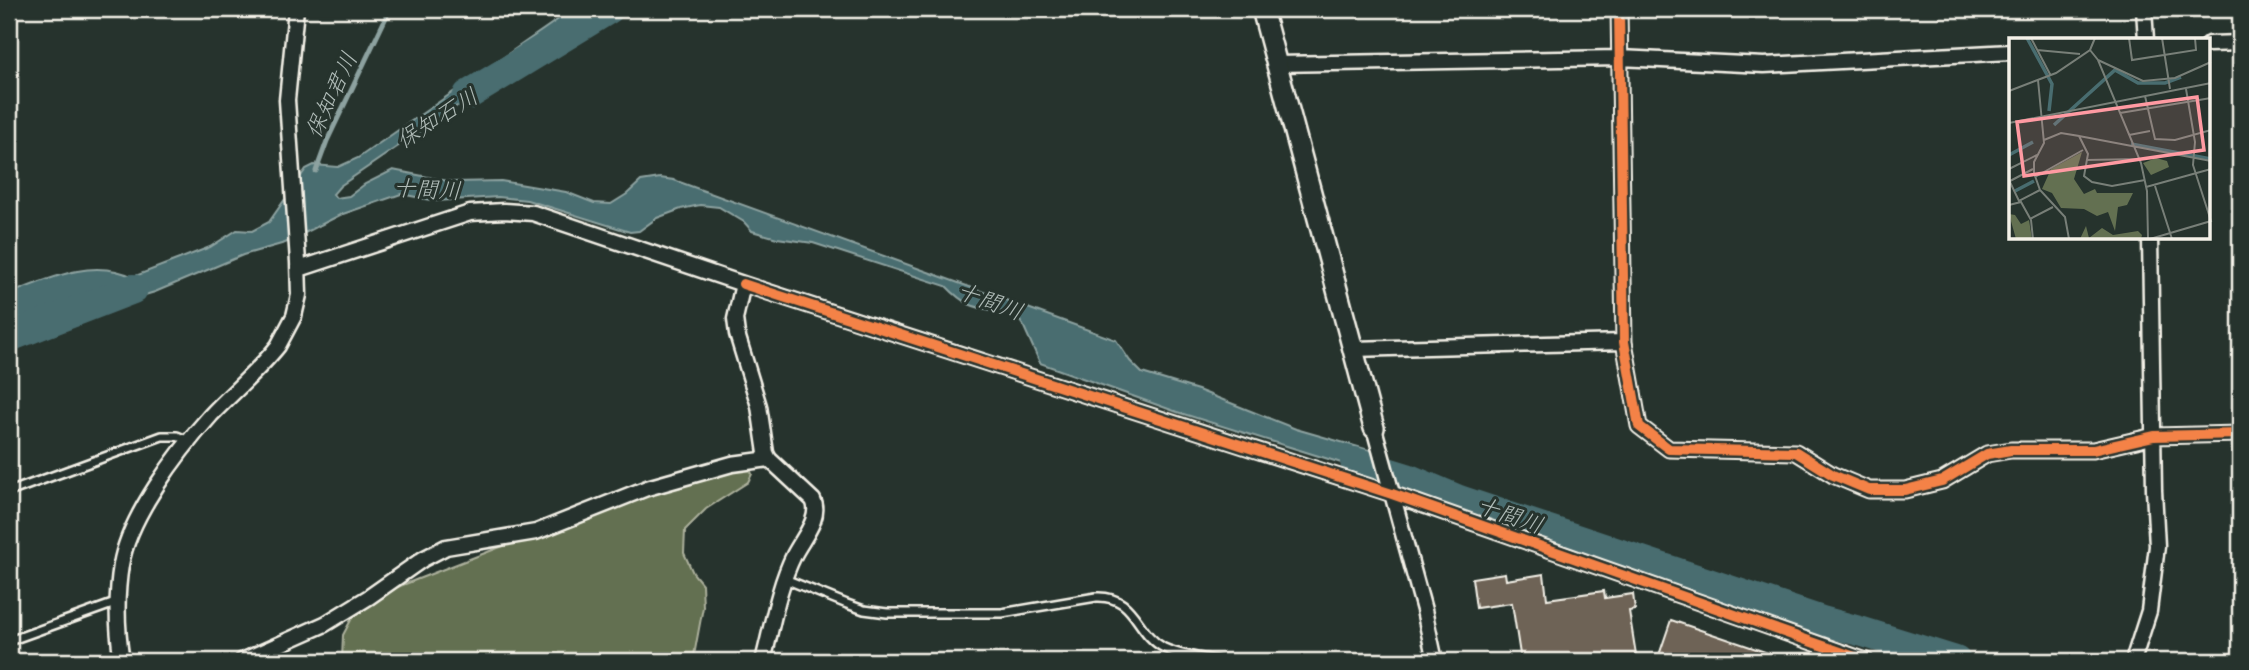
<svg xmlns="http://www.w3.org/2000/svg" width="2249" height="670" viewBox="0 0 2249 670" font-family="'Architects Daughter','Klee One',sans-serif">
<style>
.green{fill:#637051;stroke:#acb09c;stroke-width:2}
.water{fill:#496d70;stroke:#8da2a0;stroke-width:2}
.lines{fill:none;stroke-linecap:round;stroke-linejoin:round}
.stream{stroke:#8da2a0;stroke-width:5}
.river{stroke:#496d70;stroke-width:30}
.building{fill:#6e6456;stroke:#f4f1e8;stroke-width:2}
.lane-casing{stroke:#f4f1e8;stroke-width:12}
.street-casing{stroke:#f4f1e8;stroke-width:19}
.secondary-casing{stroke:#f4f1e8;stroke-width:24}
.lane{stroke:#26332d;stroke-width:7}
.street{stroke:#26332d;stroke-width:14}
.secondary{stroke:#26332d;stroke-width:19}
.cycleway-casing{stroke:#26332d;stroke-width:15}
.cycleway{stroke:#f48246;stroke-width:10}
.labels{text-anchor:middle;stroke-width:6;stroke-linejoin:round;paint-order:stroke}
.water-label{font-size:23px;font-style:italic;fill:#b0bcb8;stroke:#26332d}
.inset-river{fill:none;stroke:#496d70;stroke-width:3.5}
.inset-road{fill:none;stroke:#787f78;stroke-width:2}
.view{fill:#ff9aa2;fill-opacity:0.15;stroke:#ff9aa2;stroke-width:3.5}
.inset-edge{fill:none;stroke:#f4f1e8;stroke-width:3.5}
</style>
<rect width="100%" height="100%" fill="#26332d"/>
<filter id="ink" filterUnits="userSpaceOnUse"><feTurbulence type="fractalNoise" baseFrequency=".0143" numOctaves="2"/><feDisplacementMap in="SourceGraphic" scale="14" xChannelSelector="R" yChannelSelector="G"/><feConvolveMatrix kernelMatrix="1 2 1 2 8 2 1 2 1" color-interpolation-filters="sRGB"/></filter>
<g filter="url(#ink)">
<!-- green -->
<path class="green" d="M 746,467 L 750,469 L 752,474 L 748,482 L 706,509 L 685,530 L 684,553 L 693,573 L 702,584 L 703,607 L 693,661 L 342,661 L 343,635 L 352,618 L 395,588 L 503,546 L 554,530 L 652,490 Z"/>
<!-- water -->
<path class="water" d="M 573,9 L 599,9 L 340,186 L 333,194 L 336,198 L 349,196 L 365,184 L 393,170 L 453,182 L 501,181 L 566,192 L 594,203 L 611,204 L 627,194 L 641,181 L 660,178 L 674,180 L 1116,340 L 1130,361 L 1142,373 L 1198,390 L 1296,429 L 1376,452 L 1383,476 L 1177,412 L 1040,363 L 1024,327 L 1016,315 C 982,305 974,315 946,286 L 813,243 L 777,238 L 752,231 L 744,222 L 719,207 L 700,205 L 681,209 L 657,218 L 639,231 L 630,232 L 527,200 L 498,197 L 436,201 L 401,194 L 340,215 L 285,243 L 243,255 L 155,292 L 111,305 L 85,302 L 61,304 L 9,322 L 9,294 C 48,279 92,257 133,277 L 210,247 L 237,230 L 252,231 L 269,222 L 306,169 L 314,165 L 338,167 L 358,158 Z"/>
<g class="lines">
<!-- stream -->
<path class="stream" d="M 316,171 L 327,141 L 390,9"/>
<!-- river -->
<path class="river" d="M 468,95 L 609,9
M 9,337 L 133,289
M 1355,462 L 1407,478 L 1459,500 L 1822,621 L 1863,632 L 1956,661"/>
</g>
<!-- building -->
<path class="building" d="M 1505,573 L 1506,580 L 1544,574 L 1547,599 L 1604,591 L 1605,598 L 1633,594 L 1635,610 L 1629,611 L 1637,661 L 1521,661 L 1512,603 L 1476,608 L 1472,578 Z
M 1671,620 L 1786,659 L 1785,661 L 1657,661 Z"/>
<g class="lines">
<!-- lane casing -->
<g class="lane-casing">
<path id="lane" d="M 9,492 L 162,436 L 177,436 L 189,441
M 785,579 L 847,604 L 864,610 L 887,613 L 1002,613 L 1096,597 C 1136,595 1135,633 1164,648 C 1181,656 1204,658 1223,661
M 9,641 L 118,602"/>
</g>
<!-- street casing -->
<g class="street-casing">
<path id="street" d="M 1619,9 L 1624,342 L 1639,426 L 1669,449 L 1796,452 L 1833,475 L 1869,490 L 1905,490 L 1942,481 L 1987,454 L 2011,450 L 2093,450 L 2154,436 L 2240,434
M 2144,9 L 2146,40
M 2209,44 L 2240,43
M 1276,64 L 1620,58 L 1764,65 L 2011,52
M 299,269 L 470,213 L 504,211 L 533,213 L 743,284 L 735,319 L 737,334 L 759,406 L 766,453 L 769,459 L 813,500 C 822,517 802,539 794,555 C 778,587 772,627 763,661
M 743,284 L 1392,494 L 1866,661
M 1352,349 L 1624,342
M 1374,428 L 1424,610 L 1435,661
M 122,661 C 117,631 116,596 121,565 C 129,516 178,452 211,415 C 233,392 258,371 278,346 L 294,316 L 299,295 L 298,262 L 287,100 L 296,9
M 242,661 L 325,624 L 369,597 L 423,559 L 446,547 L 536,532 L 647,488 L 732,464 L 769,459
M 2133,661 L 2149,611 L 2157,546 L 2154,490 L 2150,238"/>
</g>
<!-- secondary casing -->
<g class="secondary-casing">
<path id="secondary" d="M 1262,9 L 1374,428"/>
</g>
<!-- lane -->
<use href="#lane" class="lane"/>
<!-- street -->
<use href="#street" class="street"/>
<!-- secondary -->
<use href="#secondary" class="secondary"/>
<!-- cycleway casing -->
<g class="cycleway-casing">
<path id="cycleway" d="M 1619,9 L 1624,342 L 1639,426 L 1669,449 L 1796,452 L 1833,475 L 1869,490 L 1905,490 L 1942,481 L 1987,454 L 2011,450 L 2093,450 L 2154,436 L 2240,434
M 743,284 L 1392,494 L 1866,661"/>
</g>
<!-- cycleway -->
<use href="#cycleway" class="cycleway"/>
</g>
</g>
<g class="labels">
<!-- water labels -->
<g class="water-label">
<text transform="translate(331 95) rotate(-65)" y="8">保知君川</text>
<text transform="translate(437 118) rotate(-32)" y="8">保知石川</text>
<text transform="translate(427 189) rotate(3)" y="8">十間川</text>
<text transform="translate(990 301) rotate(20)" y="8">十間川</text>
<text transform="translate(1510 515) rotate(19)" y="8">十間川</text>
</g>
</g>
<!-- overview -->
<g transform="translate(2009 38)">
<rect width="201" height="201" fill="#26332d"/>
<path d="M 73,114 L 65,141 L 75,156 L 86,151 L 88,155 L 124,155 L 118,167 L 109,169 L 106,193 L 99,174 L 88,178 L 75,171 L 52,170 L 43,155 L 33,151 L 42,131 ZM 147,120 L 158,123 L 160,129 L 142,137 L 134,125 ZM 0,176 L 6,177 L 12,186 L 20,182 L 23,201 L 7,201 ZM 77,188 L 80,200 L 93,190 L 104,197 L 129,193 L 133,197 L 132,201 L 71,201 Z" fill="#637051"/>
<path class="inset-river" d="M 18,0 L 43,46 L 40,73M 45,87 L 106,32 L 129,45 L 156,45 L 172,39M 122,106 L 202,121M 0,117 L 24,104M 6,153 L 25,143"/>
<path class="inset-road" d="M 22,0 L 42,38M 120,0 L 123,22 L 187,12 L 186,0M 153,0 L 161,51M 28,12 L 71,16M 81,12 L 89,22 L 132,125 L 138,153 L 139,201M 89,22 L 134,43 L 166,40 L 202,24M 29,42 L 35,105 L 25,124 L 25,135 L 31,152 L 56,179 L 60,201M 0,53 L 47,35 L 81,12 L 86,0M 136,58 L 146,101 L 166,102 L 202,92M 111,75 L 202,60M 0,85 L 202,45M 120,97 L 141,93M 70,98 L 202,123M 35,102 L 52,95 L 70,98 L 79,116 L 75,138 L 83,144 L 103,148 L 136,142M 77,122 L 130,121M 0,131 L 28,117M 26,139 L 74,112M 0,142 L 10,163 L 31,152M 1,143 L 24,131M 146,148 L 163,201M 137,149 L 202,131M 0,167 L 12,164 L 22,182 L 24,201M 21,181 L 44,169M 141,201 L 202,183 L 184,127 L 186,104 L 177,51"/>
<path class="view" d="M 188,59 L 195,112 L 15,138 L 8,84 Z"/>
<rect width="201" height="201" class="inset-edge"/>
</g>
<!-- margin -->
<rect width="2249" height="670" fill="none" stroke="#26332d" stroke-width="35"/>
<rect x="18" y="18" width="2214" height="635" fill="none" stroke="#f4f1e8" stroke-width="2.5" filter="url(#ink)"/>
</svg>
